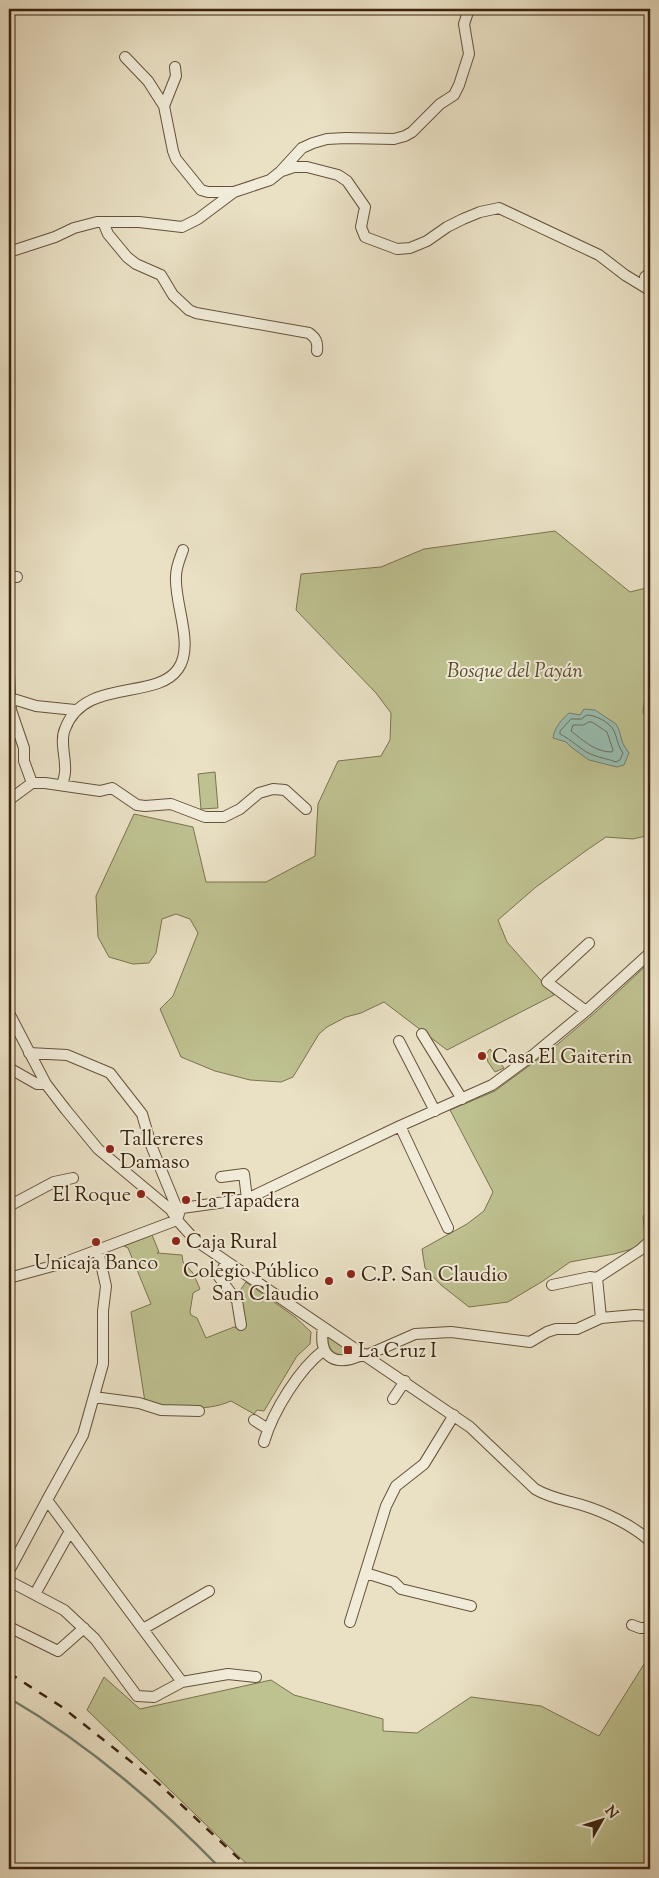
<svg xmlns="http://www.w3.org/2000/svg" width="659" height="1878" viewBox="0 0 659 1878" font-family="'Sorts Mill Goudy',serif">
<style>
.green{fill:#bec190;stroke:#7c724e}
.water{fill:#98beb1;stroke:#72806f}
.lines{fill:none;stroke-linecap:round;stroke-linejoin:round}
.shore{stroke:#69705f;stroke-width:1}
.stream{stroke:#72806f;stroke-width:2.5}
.minor-casing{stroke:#66523b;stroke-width:12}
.minor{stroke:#f1ecd9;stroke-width:10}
.rail{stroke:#3a220d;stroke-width:2.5;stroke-dasharray:9 9;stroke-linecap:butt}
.poi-dot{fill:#8f2418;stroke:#f1ecd9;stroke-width:2}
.labels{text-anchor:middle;stroke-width:4;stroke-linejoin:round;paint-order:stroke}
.park-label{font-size:20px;font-style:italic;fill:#5b4a2e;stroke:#f1ecd9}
.poi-label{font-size:20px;fill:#3a220d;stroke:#f1ecd9;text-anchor:start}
</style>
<rect width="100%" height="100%" fill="#eae1c5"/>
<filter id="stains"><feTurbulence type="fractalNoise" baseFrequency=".004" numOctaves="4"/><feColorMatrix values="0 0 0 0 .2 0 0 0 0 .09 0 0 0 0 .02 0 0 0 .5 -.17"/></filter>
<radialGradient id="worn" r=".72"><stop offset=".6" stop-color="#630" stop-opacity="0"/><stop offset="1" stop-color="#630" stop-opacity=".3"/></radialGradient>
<!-- green -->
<path class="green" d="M 555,531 L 630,592 L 650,587 L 650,681 L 647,683 L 643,712 L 650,729 L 650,835 L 633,839 L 606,837 L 587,850 L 536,887 L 498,920 L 507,942 L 554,995 L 447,1050 L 384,1002 L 361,1013 L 346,1017 L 327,1027 L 319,1034 L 293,1077 L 281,1082 L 250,1080 L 215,1071 L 181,1057 L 160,1009 L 173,996 L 198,933 L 190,919 L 176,914 L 162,919 L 156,953 L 149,963 L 133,964 L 109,957 L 98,937 L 96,896 L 134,814 L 193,827 L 206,882 L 266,882 L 315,856 L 318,804 L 338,761 L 381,756 L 390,740 L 391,713 L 376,693 L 296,610 L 301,574 L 381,567 L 424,549 Z
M 215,772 L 218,808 L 201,809 L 198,774 Z
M 650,962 L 650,1202 L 643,1217 L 646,1245 L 614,1254 L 570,1262 L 543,1281 L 508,1302 L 469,1307 L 441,1285 L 425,1268 L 422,1249 L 467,1224 L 484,1211 L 493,1192 L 450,1110 L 495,1091 L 553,1048 L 596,1012 Z
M 490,1049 L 504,1068 L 495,1072 L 488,1062 L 486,1054 Z
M 152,1235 L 159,1252 L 157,1253 L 182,1255 L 183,1262 L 193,1273 L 200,1289 L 193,1293 L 190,1312 L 191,1315 L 197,1318 L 206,1338 L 234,1327 L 243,1329 L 236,1296 L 246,1282 L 295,1317 L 311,1332 L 310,1344 L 297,1356 L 264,1411 L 257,1410 L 254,1414 L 231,1401 C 204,1413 173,1407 145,1402 L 131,1312 L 151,1304 L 128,1248 L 124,1246 Z
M 328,1336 L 351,1352 L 350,1354 C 337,1360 326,1349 328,1336 Z
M 650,1658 L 650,1869 L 252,1869 L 87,1710 L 104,1677 L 140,1709 L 271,1680 L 294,1695 L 383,1719 L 383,1731 L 417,1733 L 471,1697 L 541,1706 L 599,1736 L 646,1661 Z"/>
<!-- water -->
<path class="water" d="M 584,709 L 595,710 L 616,724 L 619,730 L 623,744 L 629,753 L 624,765 L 617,767 L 589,760 L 571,747 L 566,742 L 553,738 C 554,728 562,719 569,713 L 580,715 Z"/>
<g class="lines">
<!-- shore -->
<path class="shore" d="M 587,715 C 595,715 610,722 614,731 C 618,740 617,744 623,753 L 620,760 L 616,762 C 609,759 600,758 593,755 C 583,752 571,739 560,734 L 560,731 L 571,719 L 581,719 Z
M 589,722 L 592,722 L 607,732 L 613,750 L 612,752 C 595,752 584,741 571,731 L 573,725 L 583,725 Z"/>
<!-- stream -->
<path class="stream" d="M 9,1698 C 88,1744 157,1803 221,1869"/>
<!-- minor casing -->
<g class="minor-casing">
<path id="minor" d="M 125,57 L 148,81 L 164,106
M 175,67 L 176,76 L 164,106 L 173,151 L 176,159 L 201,190 L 208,192 L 234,192 L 270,180 L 280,172 L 302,148 L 313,143 L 327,139 L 346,138 L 394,139 L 405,136 L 412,132 L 440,104 L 454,95 L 459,85 L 469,54 L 464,24 L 469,9
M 282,171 L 294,167 L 307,167 L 338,175 L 347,181 L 365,207 L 361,227 L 365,237 L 397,249 L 410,248 L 427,241 L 447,227 L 463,219 L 480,212 L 499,208 L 599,255 L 625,275 L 648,289 L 650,293
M 103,222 L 108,234 L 127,257 L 136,264 L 161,275 L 173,295 L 189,310 L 196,313 L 309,333 C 316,338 318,342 317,351
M 9,252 L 55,237 L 74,228 L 97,222 L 139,222 L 182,227 L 198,219 L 234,192
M 648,289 L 645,277 L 650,273
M 9,577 L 17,577
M 9,673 L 10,698
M 32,783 L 24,761 L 24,748 L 11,710 L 10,698 L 36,706 L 75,710
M 62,785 C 64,779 66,773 65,766 C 65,754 60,740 65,729 C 84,677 156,701 178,669 C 195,645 174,604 176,576 C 176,567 180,558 183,550
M 9,800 L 32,783 L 45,783 L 100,791 L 112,788 L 137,805 L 145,806 L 171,804 L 205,817 L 224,817 L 240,809 L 259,793 L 273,789 L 285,790 L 306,809
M 586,1011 L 547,982 L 589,943
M 9,1013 L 46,1084 L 66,1110 L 98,1149 L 171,1210 L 176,1218
M 422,1034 L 462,1099
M 399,1041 L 435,1111
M 29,1053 L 67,1055 L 110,1073 L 142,1114 L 151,1145 L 176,1206 L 177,1220 L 195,1240 L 470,1427 L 535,1489 C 550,1498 565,1500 582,1505 C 605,1512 632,1525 650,1541
M 9,1068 L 37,1084 L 46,1084
M 400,1126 L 448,1228
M 221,1177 L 244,1174 L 247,1199
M 9,1206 L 54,1182 L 73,1178
M 177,1220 L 180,1210 L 182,1208 L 247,1199 L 400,1126 L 492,1085 L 533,1055 L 586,1011 L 650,953
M 226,1262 L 219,1277 L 237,1301 L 241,1325
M 9,1278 L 63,1263 L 177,1220
M 552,1285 L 590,1277 L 597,1278
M 601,1318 L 597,1278 L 640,1250 L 650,1241
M 323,1327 C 318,1360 337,1367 364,1354
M 367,1355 L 415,1334 L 451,1332 L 530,1342 L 547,1332 L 556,1329 L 577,1329 L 601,1318 L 635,1315 L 650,1316
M 94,1397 L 139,1403 L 161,1410 L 199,1411
M 393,1399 L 405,1381
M 254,1420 L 268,1429
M 264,1442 C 273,1411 299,1369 324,1350
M 9,1571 L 47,1500
M 366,1573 L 394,1582 L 401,1589 L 471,1606
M 9,1581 L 64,1610 L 95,1639 L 137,1696 L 154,1697 L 182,1682 L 47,1500 L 83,1435 L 103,1364 L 103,1311 L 106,1286 L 98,1251
M 35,1594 L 70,1531
M 350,1622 L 386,1506 L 396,1486 L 424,1464 L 454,1415
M 632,1625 L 640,1628 L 650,1628
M 9,1627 L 58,1651 L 84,1628
M 143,1629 L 209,1591
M 182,1682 L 228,1674 L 256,1677"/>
</g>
<!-- minor -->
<use href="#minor" class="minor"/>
<!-- rail -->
<path class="rail" d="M 9,1673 L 62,1707 L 158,1783 L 250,1869"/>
</g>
<!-- markers -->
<g class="poi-dot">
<circle cx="482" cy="1056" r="5"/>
<circle cx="110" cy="1149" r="5"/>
<circle cx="141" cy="1194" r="5"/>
<circle cx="186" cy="1200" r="5"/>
<circle cx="176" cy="1241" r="5"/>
<circle cx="96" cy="1242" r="5"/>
<circle cx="351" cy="1274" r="5"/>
<circle cx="329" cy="1281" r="5"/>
<rect x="343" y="1345" width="10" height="10" rx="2.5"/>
</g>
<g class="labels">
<!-- park labels -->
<g class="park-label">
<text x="515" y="677">Bosque del Payán</text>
</g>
<!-- poi labels -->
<g class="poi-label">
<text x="492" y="1063">Casa El Gaiterin</text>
<text x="120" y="1145">Tallereres<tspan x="120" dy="23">Damaso</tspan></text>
<text x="131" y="1201" text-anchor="end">El Roque</text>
<text x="196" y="1207">La Tapadera</text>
<text x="186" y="1248">Caja Rural</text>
<text x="96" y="1269" text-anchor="middle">Unicaja Banco</text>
<text x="319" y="1277" text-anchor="end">Colegio Público<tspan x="319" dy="23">San Claudio</tspan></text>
<text x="361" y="1281">C.P. San Claudio</text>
<text x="358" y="1357">La Cruz I</text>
</g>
</g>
<!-- margin -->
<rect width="659" height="1878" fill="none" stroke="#eae1c5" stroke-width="30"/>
<rect x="10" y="10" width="639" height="1858" fill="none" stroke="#3a220d" stroke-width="2.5"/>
<rect x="15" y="15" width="629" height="1848" fill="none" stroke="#3a220d"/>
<!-- north arrow -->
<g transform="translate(602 1820) rotate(51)" stroke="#f1ecd9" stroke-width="4" paint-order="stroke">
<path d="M0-4L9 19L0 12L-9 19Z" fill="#3a220d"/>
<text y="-8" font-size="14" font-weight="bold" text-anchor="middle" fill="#3a220d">N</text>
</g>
<rect width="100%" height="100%" filter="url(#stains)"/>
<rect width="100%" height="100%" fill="url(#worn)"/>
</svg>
